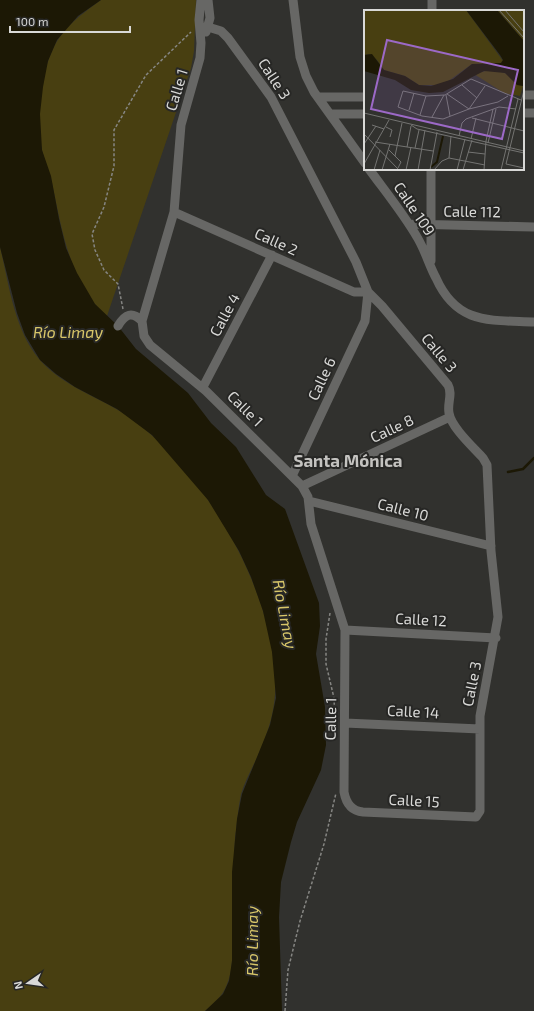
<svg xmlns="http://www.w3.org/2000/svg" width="534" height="1011" viewBox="0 0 534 1011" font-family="'Exo 2',sans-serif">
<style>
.green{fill:#483f11}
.water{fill:#1c1805}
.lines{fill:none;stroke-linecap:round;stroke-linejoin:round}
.stream{stroke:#1c1805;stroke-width:2.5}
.path{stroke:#868683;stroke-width:1.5;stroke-dasharray:3 2;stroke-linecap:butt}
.minor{stroke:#676765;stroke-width:9}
.labels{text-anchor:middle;stroke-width:4;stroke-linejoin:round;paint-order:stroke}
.street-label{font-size:15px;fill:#d9d9d7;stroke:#272725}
.water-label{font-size:16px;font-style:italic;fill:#d8c669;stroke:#272725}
.quarter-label{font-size:17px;font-weight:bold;fill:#c4c3c0;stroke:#272725}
.inset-river{fill:none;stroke:#1c1805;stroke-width:2}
.inset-road{fill:none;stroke:#747472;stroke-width:1}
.view{fill:#9c69c7;fill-opacity:0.15;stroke:#9c69c7;stroke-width:2}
.inset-edge{fill:none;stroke:#d9d9d7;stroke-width:2}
</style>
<rect width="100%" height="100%" fill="#31312e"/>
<!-- green -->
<path class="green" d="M 101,0 L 196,0 L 194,51 L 191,68 L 107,316 C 71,287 62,230 53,188 C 51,175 45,163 42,150 C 36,121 40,75 53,49 C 63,27 82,14 101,0 Z
M 0,247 C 9,284 14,329 39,359 C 64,388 103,398 132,419 C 205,473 271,586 275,676 C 277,704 270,728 259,753 C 253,767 245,780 241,794 C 238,808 237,824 235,838 C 233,869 233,900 232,931 C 232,948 234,968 227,984 C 223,996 214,1003 205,1011 L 0,1011 Z"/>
<!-- water -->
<path class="water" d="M 0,0 L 101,0 L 78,16 L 57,40 L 48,61 L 43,87 L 40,114 L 42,150 L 51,176 L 59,219 L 66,248 L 77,273 L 95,304 L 118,326 L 136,349 L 188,393 L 211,423 L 236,447 L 266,495 L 285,509 L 319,603 L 320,626 L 316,654 L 325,707 L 326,745 L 321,770 L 297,822 L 291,842 L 281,882 L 279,917 L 282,1011 L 205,1011 L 223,994 L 229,981 L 232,961 L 232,872 L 237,819 L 242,794 L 270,725 L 276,698 L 272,652 L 263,611 L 251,577 L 239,551 L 208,500 L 152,435 L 117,409 L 75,387 L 56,374 L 40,360 L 25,335 L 17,313 L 0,247 Z"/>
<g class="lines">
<!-- stream -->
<path class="stream" d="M 508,472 L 523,469 L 534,458"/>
<!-- path -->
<path class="path" d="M 123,309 L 118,284 L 104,270 L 95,250 L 92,234 L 104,207 L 114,166 L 114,130 L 146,75 L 191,32
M 330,613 L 326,639 L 326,664 L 334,698 L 335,724
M 285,1011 L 288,970 L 300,921 L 324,844 L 336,793"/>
<!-- minor -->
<path class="minor" d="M 201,0 L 199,20 L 201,43 L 200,58 L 181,125 L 174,212 L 142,321 L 144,336 L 150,345 L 206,391 L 302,486 L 308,497 L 311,524 L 345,630 L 344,792 C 346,803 351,811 363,812 L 476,817 L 480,811 L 480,716 L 498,617 L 491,551 L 487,465 L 483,458 C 473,447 451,427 449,413 C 447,403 453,394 448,385 L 382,306 L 368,292 L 356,262 L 271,97 L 228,38 L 221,31 L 208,27
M 293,0 L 300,57 L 306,76 L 314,92 L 365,163
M 432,11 L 432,0
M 206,32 L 210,18 L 208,0
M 523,95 L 534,95
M 318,97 L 365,97
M 523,113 L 534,113
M 330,114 L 365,114
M 369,169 C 385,191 403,213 417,237 C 425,250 429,265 436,278 C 457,325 490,320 534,322
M 174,212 L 354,292 L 368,292 L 365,321 L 292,476
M 409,224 L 534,227
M 431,261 L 431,169
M 118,326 C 125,314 132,311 142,321
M 203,387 L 272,255
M 302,486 L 450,417
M 309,501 L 491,546
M 345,630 L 496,638
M 345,723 L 480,729"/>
</g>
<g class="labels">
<!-- street labels -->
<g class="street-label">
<text transform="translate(274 79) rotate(57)" y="5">Calle 3</text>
<text transform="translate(177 90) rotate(-73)" y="5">Calle 1</text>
<text transform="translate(414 209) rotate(56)" y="5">Calle 109</text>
<text transform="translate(472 212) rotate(1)" y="5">Calle 112</text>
<text transform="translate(276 242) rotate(24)" y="5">Calle 2</text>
<text transform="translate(225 315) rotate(-62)" y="5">Calle 4</text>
<text transform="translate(439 353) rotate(50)" y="5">Calle 3</text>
<text transform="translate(322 379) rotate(-65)" y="5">Calle 6</text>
<text transform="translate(245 409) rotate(45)" y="5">Calle 1</text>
<text transform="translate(392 429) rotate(-25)" y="5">Calle 8</text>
<text transform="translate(403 510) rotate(14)" y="5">Calle 10</text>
<text transform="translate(421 620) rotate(3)" y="5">Calle 12</text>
<text transform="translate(472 684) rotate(-79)" y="5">Calle 3</text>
<text transform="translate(413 712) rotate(3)" y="5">Calle 14</text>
<text transform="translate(331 719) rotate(-89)" y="5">Calle 1</text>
<text transform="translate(414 801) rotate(3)" y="5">Calle 15</text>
</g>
<!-- water labels -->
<g class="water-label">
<text x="68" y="338">Río Limay</text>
<text transform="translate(285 614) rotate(79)" y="6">Río Limay</text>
<text transform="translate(252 941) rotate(-90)" y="6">Río Limay</text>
</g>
<!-- quarter labels -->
<g class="quarter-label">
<text x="348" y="467">Santa Mónica</text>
</g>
</g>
<!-- overview -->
<g transform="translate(364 10)">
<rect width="160" height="160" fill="#31312e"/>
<path d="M 0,0 L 102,0 L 139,51 L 135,54 L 108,54 L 83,72 L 72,75 L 55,75 L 41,66 L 20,60 L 13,50 L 6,44 L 0,45 ZM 133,0 L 160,0 L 160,31 L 134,1 ZM 122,61 L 134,61 L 146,65 L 152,74 L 159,76 L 156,86 L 140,83 L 110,64 Z" fill="#483f11"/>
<path d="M 102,0 L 133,0 L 160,31 L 159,76 L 153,75 L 141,63 L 120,61 L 79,82 L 65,83 L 47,80 L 31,70 L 0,61 L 0,45 L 8,44 L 20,60 L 41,66 L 55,75 L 67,76 L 89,69 L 108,54 L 137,53 L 139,50 L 136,45 Z" fill="#1c1805"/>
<path class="inset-river" d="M 67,157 L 73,152 L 79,126"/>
<path class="inset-road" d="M 135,0 L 160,28M 141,0 L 160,22M 98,75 L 113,88M 83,84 L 105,99 L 121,76M 82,85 L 86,106M 144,86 L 134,92 L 105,99 L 79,109 L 58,106 L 34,97 L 39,81 L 62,86 L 81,85 L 107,69 L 157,90M 45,100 L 50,83M 0,103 L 160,141M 56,105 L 62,86M 68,107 L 80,85M 108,108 L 160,121M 8,115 L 20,119M 47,115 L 53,119 L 160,143M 22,117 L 28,120 L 26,127M 0,124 L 35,160M 95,126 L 98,113 L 102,109 L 135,97 L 152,99M 107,129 L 112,108M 11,132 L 69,141M 124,133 L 132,99M 0,134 L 12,116M 43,137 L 47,116M 51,138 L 55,120M 25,140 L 37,152 L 34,158M 104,142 L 121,144M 31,146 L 38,113M 85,148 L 121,155M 85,148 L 87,126M 0,154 L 25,110M 142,154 L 160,80M 142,154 L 160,158M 10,160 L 16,140M 18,160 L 26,134M 42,160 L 47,137M 54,160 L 61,120M 66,160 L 73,122M 70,160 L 78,151 L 85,148M 93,160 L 101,129M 99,160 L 108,130M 120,160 L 122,131 L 129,99M 137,160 L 154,89"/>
<path class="view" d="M 23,30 L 154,60 L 138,129 L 7,99 Z"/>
<rect width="160" height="160" class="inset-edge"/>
</g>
<!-- north arrow -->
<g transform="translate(28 983) rotate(257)" stroke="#272725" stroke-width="3" paint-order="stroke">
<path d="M0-3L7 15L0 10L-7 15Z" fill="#d9d9d7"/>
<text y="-6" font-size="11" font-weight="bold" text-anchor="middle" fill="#d9d9d7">N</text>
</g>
<!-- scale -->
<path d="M10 26v6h120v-6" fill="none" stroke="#d9d9d7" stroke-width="2"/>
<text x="16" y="26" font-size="12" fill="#d9d9d7" stroke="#272725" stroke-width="3" paint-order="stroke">100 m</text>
</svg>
